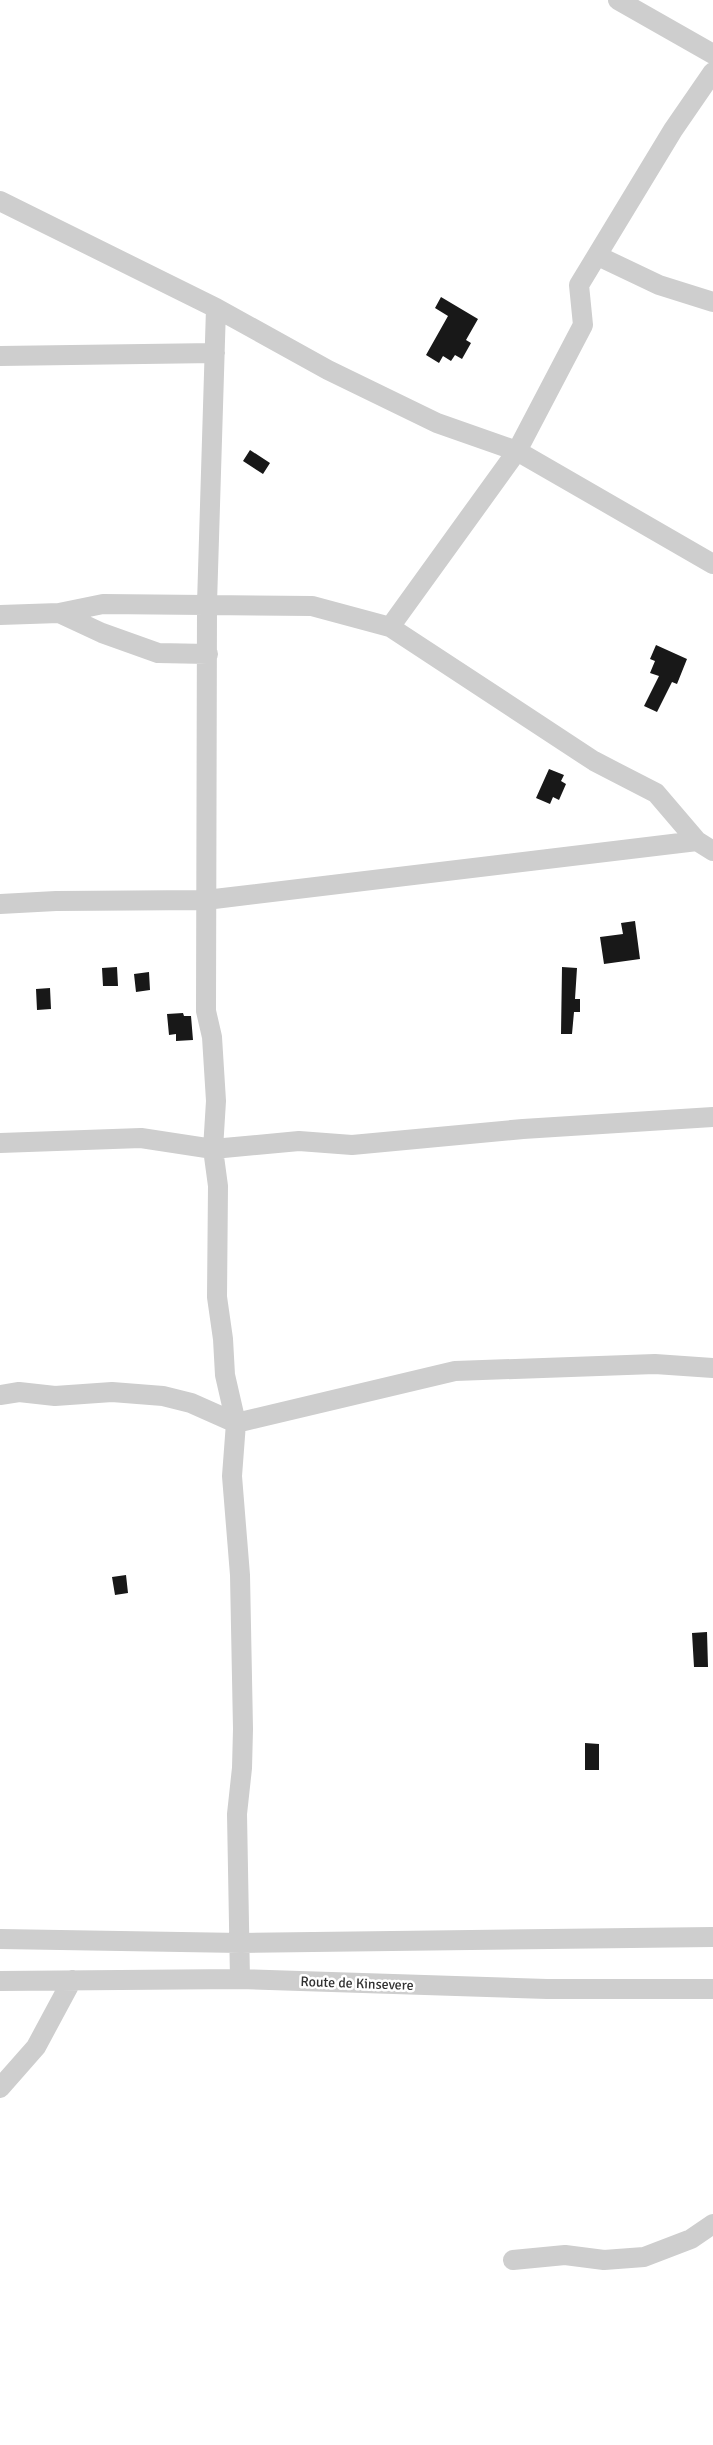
<svg xmlns="http://www.w3.org/2000/svg" width="713" height="2445" viewBox="0 0 713 2445" font-family="Signika,sans-serif">
<style>
.building{fill:#181818}
.lines{fill:none;stroke-linecap:round;stroke-linejoin:round}
.minor{stroke:#cecece;stroke-width:20}
.labels{text-anchor:middle;stroke-width:5;stroke-linejoin:round;paint-order:stroke}
.street-label{font-size:14px;fill:#313131;stroke:#fff}
</style>
<rect width="100%" height="100%" fill="#fff"/>
<!-- building -->
<path class="building" d="M 441,297 L 478,319 L 466,340 L 471,343 L 462,359 L 455,355 L 451,361 L 443,356 L 439,363 L 426,355 L 448,316 L 435,308 Z
M 250,450 L 270,463 L 263,474 L 243,461 Z
M 656,645 L 687,659 L 677,684 L 672,682 L 657,712 L 644,706 L 659,676 L 650,673 L 655,661 L 650,659 Z
M 549,769 L 564,775 L 561,781 L 566,784 L 559,800 L 553,797 L 550,804 L 536,798 Z
M 635,921 L 640,959 L 604,964 L 600,937 L 623,934 L 621,923 Z
M 117,967 L 118,986 L 103,986 L 102,968 Z
M 562,967 L 577,968 L 575,999 L 580,999 L 580,1012 L 574,1012 L 572,1034 L 561,1034 Z
M 149,972 L 150,990 L 136,992 L 134,974 Z
M 50,988 L 51,1009 L 37,1010 L 36,989 Z
M 183,1013 L 184,1016 L 191,1016 L 193,1040 L 176,1041 L 176,1034 L 169,1035 L 167,1014 Z
M 126,1575 L 128,1593 L 115,1595 L 112,1577 Z
M 707,1632 L 708,1667 L 694,1667 L 692,1633 Z
M 585,1743 L 599,1744 L 599,1770 L 585,1770 Z"/>
<g class="lines">
<!-- minor -->
<path class="minor" d="M 618,0 L 713,54
M 0,201 L 216,308 L 328,370 L 437,423 L 517,451 L 713,564
M 598,256 L 659,285 L 713,302
M 216,308 L 207,604 L 206,1011 L 212,1037 L 216,1101 L 213,1149 L 218,1186 L 217,1297 L 223,1339 L 225,1375 L 236,1423 L 232,1476 L 240,1575 L 243,1729 L 242,1768 L 237,1814 L 240,1979
M 0,356 L 215,353
M 59,613 L 103,604 L 312,606 L 390,627 L 594,761 L 656,793 L 697,841 L 713,851
M 0,615 L 59,613 L 102,633 L 158,653 L 208,654
M 390,627 L 517,451 L 583,325 L 579,285 L 673,130 L 713,72
M 0,904 L 56,901 L 206,900 L 697,841
M 0,1143 L 141,1138 L 213,1149 L 299,1141 L 352,1145 L 523,1129 L 713,1117
M 0,1395 L 19,1392 L 55,1396 L 112,1392 L 163,1396 L 191,1403 L 236,1423 L 455,1371 L 655,1364 L 713,1368
M 0,1939 L 241,1943 L 713,1937
M 0,1981 L 240,1979 L 547,1989 L 713,1989
M 0,2088 L 36,2047 L 72,1980
M 513,2260 L 565,2255 L 604,2260 L 644,2257 L 691,2239 L 713,2224"/>
</g>
<g class="labels">
<!-- street labels -->
<g class="street-label">
<text transform="translate(357 1983) rotate(2)" y="5">Route de Kinsevere</text>
</g>
</g>
</svg>
